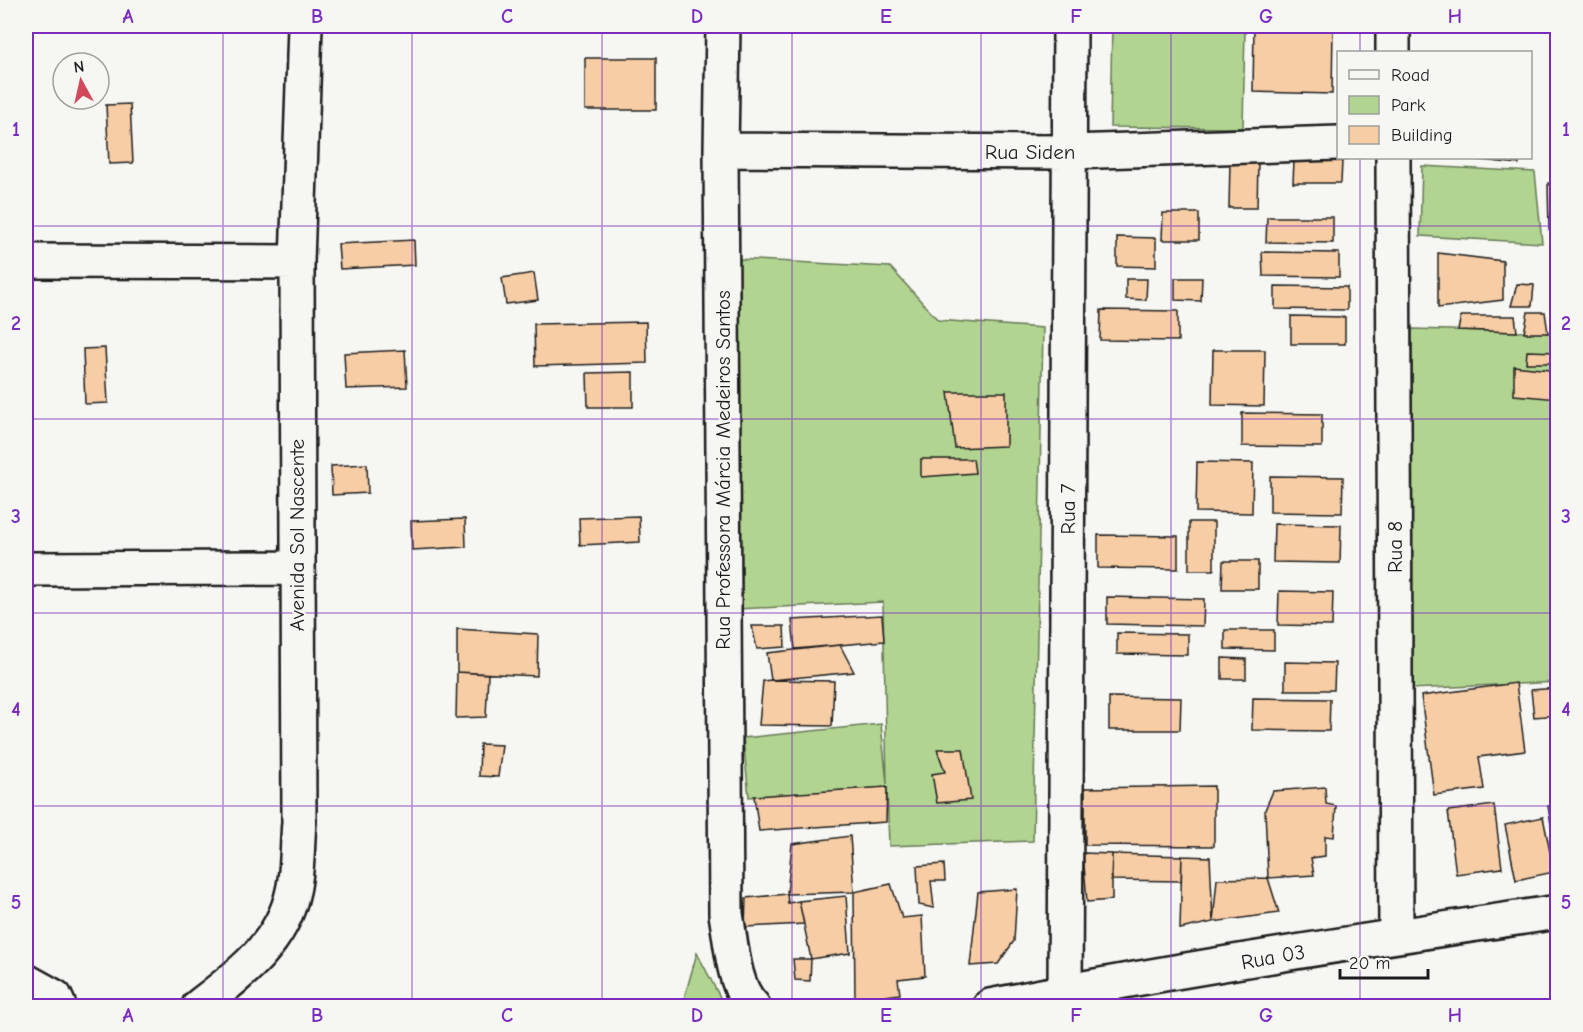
<svg xmlns="http://www.w3.org/2000/svg" width="1583" height="1032" viewBox="0 0 1583 1032" font-family="'Comic Neue',sans-serif">
<style>
.green{fill:#b1d590;stroke:#667856;stroke-width:1.5}
.building{fill:#f7cda6;stroke:#1c1c1c;stroke-width:1.5}
.lines{fill:none;stroke-linecap:round;stroke-linejoin:round}
.minor-casing{stroke:#1c1c1c;stroke-width:38}
.minor{stroke:#f6f6f2;stroke-width:33}
.grid{fill:none;stroke:#7b2cbf;stroke-width:1.5;stroke-opacity:0.55}
.labels{text-anchor:middle;stroke-width:4.5;stroke-linejoin:round;paint-order:stroke}
.street-label{font-size:21px;fill:#1c1c1c;stroke:#f6f6f2}
.neatline{fill:none;stroke:#7b2cbf;stroke-width:2}
.grid-label{font-size:20px;text-anchor:middle;font-weight:bold;fill:#7b2cbf}
</style>
<rect width="100%" height="100%" fill="#f6f6f2"/>
<filter id="ink" filterUnits="userSpaceOnUse"><feTurbulence type="fractalNoise" baseFrequency=".0167" numOctaves="2"/><feDisplacementMap in="SourceGraphic" scale="12" xChannelSelector="R" yChannelSelector="G"/><feConvolveMatrix kernelMatrix="1 2 1 2 8 2 1 2 1" color-interpolation-filters="sRGB"/></filter>
<g filter="url(#ink)">
<!-- green -->
<path class="green" d="M 1112,26 L 1245,26 L 1243,128 L 1110,127 Z
M 1422,166 L 1535,172 L 1542,243 L 1420,236 Z
M 736,259 L 890,267 L 938,320 L 1043,328 L 1033,841 L 889,846 L 887,787 L 749,797 L 743,738 L 881,724 L 887,784 L 883,602 L 737,609 Z
M 1412,329 L 1557,333 L 1557,682 L 1410,689 Z
M 697,953 L 722,1001 L 727,1006 L 682,1006 Z"/>
<!-- building -->
<path class="building" d="M 1254,26 L 1333,26 L 1332,94 L 1253,92 Z
M 585,58 L 656,58 L 656,110 L 585,110 Z
M 130,104 L 133,163 L 109,164 L 106,105 Z
M 1461,158 L 1520,158 L 1519,164 Z
M 1294,160 L 1342,161 L 1341,183 L 1293,183 Z
M 1230,162 L 1258,162 L 1257,208 L 1229,208 Z
M 1548,183 L 1558,183 L 1558,229 L 1549,230 Z
M 1163,213 L 1199,213 L 1199,240 L 1162,240 Z
M 1267,217 L 1333,217 L 1333,243 L 1266,242 Z
M 1117,237 L 1156,238 L 1156,267 L 1117,266 Z
M 414,240 L 415,265 L 340,269 L 338,244 Z
M 1262,252 L 1339,253 L 1339,277 L 1263,276 Z
M 1438,253 L 1503,261 L 1503,300 L 1438,308 Z
M 534,273 L 538,300 L 506,304 L 502,278 Z
M 1175,278 L 1202,278 L 1201,301 L 1175,300 Z
M 1126,279 L 1147,279 L 1146,300 L 1126,299 Z
M 1517,284 L 1534,285 L 1532,306 L 1511,306 Z
M 1275,286 L 1347,287 L 1347,310 L 1275,309 Z
M 1101,310 L 1178,311 L 1178,341 L 1100,340 Z
M 1528,312 L 1545,312 L 1548,333 L 1524,333 Z
M 1291,316 L 1345,317 L 1345,344 L 1291,344 Z
M 1461,316 L 1515,316 L 1517,332 L 1458,330 Z
M 646,322 L 647,363 L 535,366 L 534,324 Z
M 105,348 L 108,403 L 85,404 L 83,349 Z
M 405,350 L 407,387 L 346,389 L 344,353 Z
M 1213,350 L 1265,350 L 1264,406 L 1212,405 Z
M 1527,351 L 1558,352 L 1558,363 L 1526,363 Z
M 1514,366 L 1558,371 L 1558,399 L 1514,395 Z
M 633,372 L 633,407 L 588,407 L 587,373 Z
M 948,392 L 1006,392 L 1006,446 L 955,448 Z
M 1242,413 L 1322,414 L 1322,447 L 1242,446 Z
M 921,459 L 973,459 L 975,473 L 921,477 Z
M 1197,462 L 1253,463 L 1252,513 L 1196,512 Z
M 367,464 L 368,493 L 332,495 L 331,466 Z
M 1270,476 L 1343,477 L 1342,513 L 1270,512 Z
M 639,516 L 640,542 L 580,545 L 579,518 Z
M 465,519 L 466,547 L 412,550 L 411,521 Z
M 1189,522 L 1214,522 L 1214,570 L 1189,570 Z
M 1274,524 L 1341,525 L 1340,563 L 1273,562 Z
M 1098,535 L 1178,536 L 1178,569 L 1098,568 Z
M 1223,561 L 1258,561 L 1258,589 L 1222,589 Z
M 1279,591 L 1333,592 L 1332,626 L 1278,625 Z
M 1107,597 L 1204,599 L 1203,626 L 1107,624 Z
M 882,615 L 884,641 L 795,649 L 792,620 Z
M 752,626 L 784,626 L 785,647 L 757,649 Z
M 457,629 L 538,634 L 537,676 L 457,672 Z
M 1225,630 L 1274,630 L 1274,650 L 1225,649 Z
M 1117,633 L 1188,634 L 1188,655 L 1117,654 Z
M 840,645 L 854,672 L 771,680 L 767,653 Z
M 1222,658 L 1246,659 L 1246,679 L 1222,679 Z
M 1285,662 L 1335,663 L 1334,690 L 1285,690 Z
M 457,672 L 488,674 L 486,717 L 456,718 Z
M 771,680 L 834,681 L 832,726 L 759,725 L 763,681 Z
M 1516,683 L 1525,751 L 1479,757 L 1484,789 L 1434,795 L 1421,696 Z
M 1558,688 L 1558,715 L 1534,717 L 1531,690 Z
M 1109,697 L 1181,698 L 1180,730 L 1109,730 Z
M 1253,698 L 1330,699 L 1329,731 L 1252,730 Z
M 480,744 L 502,745 L 498,777 L 479,776 Z
M 937,749 L 963,749 L 971,800 L 937,803 L 932,774 L 945,772 Z
M 1214,786 L 1214,846 L 1085,845 L 1085,788 Z
M 887,787 L 886,822 L 759,831 L 754,796 Z
M 1325,787 L 1326,804 L 1336,806 L 1334,837 L 1325,836 L 1325,856 L 1311,858 L 1314,875 L 1268,878 L 1265,810 L 1273,791 Z
M 1558,804 L 1558,861 L 1557,861 L 1548,806 Z
M 1494,805 L 1502,868 L 1456,874 L 1448,811 Z
M 1543,817 L 1554,872 L 1516,880 L 1505,825 Z
M 850,836 L 854,892 L 787,894 L 792,844 Z
M 1083,853 L 1112,854 L 1112,900 L 1087,902 Z
M 1112,854 L 1182,856 L 1181,881 L 1111,880 Z
M 1182,856 L 1210,857 L 1213,922 L 1180,929 Z
M 944,864 L 945,881 L 931,881 L 934,908 L 919,905 L 917,866 Z
M 1268,878 L 1279,913 L 1213,922 L 1217,879 Z
M 891,884 L 902,918 L 922,916 L 925,976 L 898,979 L 900,994 L 855,1000 L 854,892 Z
M 1017,889 L 1014,941 L 998,964 L 970,966 L 978,892 Z
M 787,894 L 788,903 L 799,901 L 804,924 L 745,927 L 746,898 Z
M 846,896 L 850,953 L 811,959 L 799,901 Z
M 793,959 L 811,959 L 810,981 L 795,980 Z"/>
<g class="lines">
<!-- minor casing -->
<g class="minor-casing">
<path id="minor" d="M 723,26 L 721,150 L 726,914 C 731,941 733,987 753,1006
M 1393,52 L 1393,26
M 721,150 L 1070,152 L 1338,143
M 1393,158 L 1396,936
M 26,261 L 297,262
M 26,569 L 296,568
M 26,981 L 55,997 L 59,1006
M 1065,992 L 1070,26
M 199,1006 C 239,975 282,944 293,891 C 298,870 297,845 299,822 L 297,262 L 305,26
M 990,1006 C 1178,969 1368,940 1558,912"/>
</g>
<!-- minor -->
<use href="#minor" class="minor"/>
</g>
</g>
<!-- grid -->
<path class="grid" d="M 223,26 L 223,1006M 412,26 L 412,1006M 602,26 L 602,1006M 792,26 L 792,1006M 981,26 L 981,1006M 1171,26 L 1171,1006M 1360,26 L 1360,52M 1360,158 L 1360,1006M 26,226 L 1558,226M 26,419 L 1558,419M 26,613 L 1558,613M 26,806 L 1558,806"/>
<g class="labels">
<!-- street labels -->
<g class="street-label">
<text x="1030" y="159">Rua Siden</text>
<text transform="translate(723 470) rotate(-90)" y="7">Rua Professora Márcia Medeiros Santos</text>
<text transform="translate(1068 509) rotate(-90)" y="7">Rua 7</text>
<text transform="translate(297 535) rotate(-90)" y="7">Avenida Sol Nascente</text>
<text transform="translate(1395 547) rotate(-90)" y="7">Rua 8</text>
<text transform="translate(1273 957) rotate(-10)" y="7">Rua 03</text>
</g>
</g>
<!-- margin -->
<rect width="1583" height="1032" fill="none" stroke="#f6f6f2" stroke-width="66"/>
<!-- legend -->
<rect x="1337" y="51" width="195" height="108" fill="#f6f6f2" stroke="#9f9f9c" stroke-width="1.5"/>
<rect x="1349" y="70" width="30" height="9" fill="#f6f6f2" stroke="#9f9f9c" stroke-width="1.5"/>
<text x="1391" y="81" font-size="18" fill="#1c1c1c">Road</text>
<rect x="1349" y="96" width="30" height="18" fill="#b1d590" stroke="#9f9f9c" stroke-width="1.5"/>
<text x="1391" y="111" font-size="18" fill="#1c1c1c">Park</text>
<rect x="1349" y="126" width="30" height="18" fill="#f7cda6" stroke="#9f9f9c" stroke-width="1.5"/>
<text x="1391" y="141" font-size="18" fill="#1c1c1c">Building</text>
<!-- north arrow -->
<g transform="translate(81 81) rotate(352)"><circle r="28" fill="#f6f6f2" stroke="#9f9f9c" stroke-width="1.5"/>
<path d="M0-4.5L10 22L0 15L-10 22Z" fill="#d1495b"/>
<text y="-9" font-size="16" font-weight="bold" text-anchor="middle" fill="#1c1c1c">N</text>
</g>
<!-- scale -->
<path d="M1340 969v9h88v-9" fill="none" stroke="#1c1c1c" stroke-width="3"/>
<text x="1349" y="969" font-size="18" fill="#1c1c1c" stroke="#f6f6f2" stroke-width="4.5" paint-order="stroke">20 m</text>
<rect x="33" y="33" width="1517" height="966" class="neatline"/>
<g class="grid-label">
<text x="128" y="23">A</text>
<text x="317" y="23">B</text>
<text x="507" y="23">C</text>
<text x="697" y="23">D</text>
<text x="886" y="23">E</text>
<text x="1076" y="23">F</text>
<text x="1266" y="23">G</text>
<text x="1455" y="23">H</text>
<text x="16" y="136">1</text>
<text x="1566" y="136">1</text>
<text x="16" y="330">2</text>
<text x="1566" y="330">2</text>
<text x="16" y="523">3</text>
<text x="1566" y="523">3</text>
<text x="16" y="716">4</text>
<text x="1566" y="716">4</text>
<text x="16" y="909">5</text>
<text x="1566" y="909">5</text>
<text x="128" y="1022">A</text>
<text x="317" y="1022">B</text>
<text x="507" y="1022">C</text>
<text x="697" y="1022">D</text>
<text x="886" y="1022">E</text>
<text x="1076" y="1022">F</text>
<text x="1266" y="1022">G</text>
<text x="1455" y="1022">H</text>
</g>
</svg>
